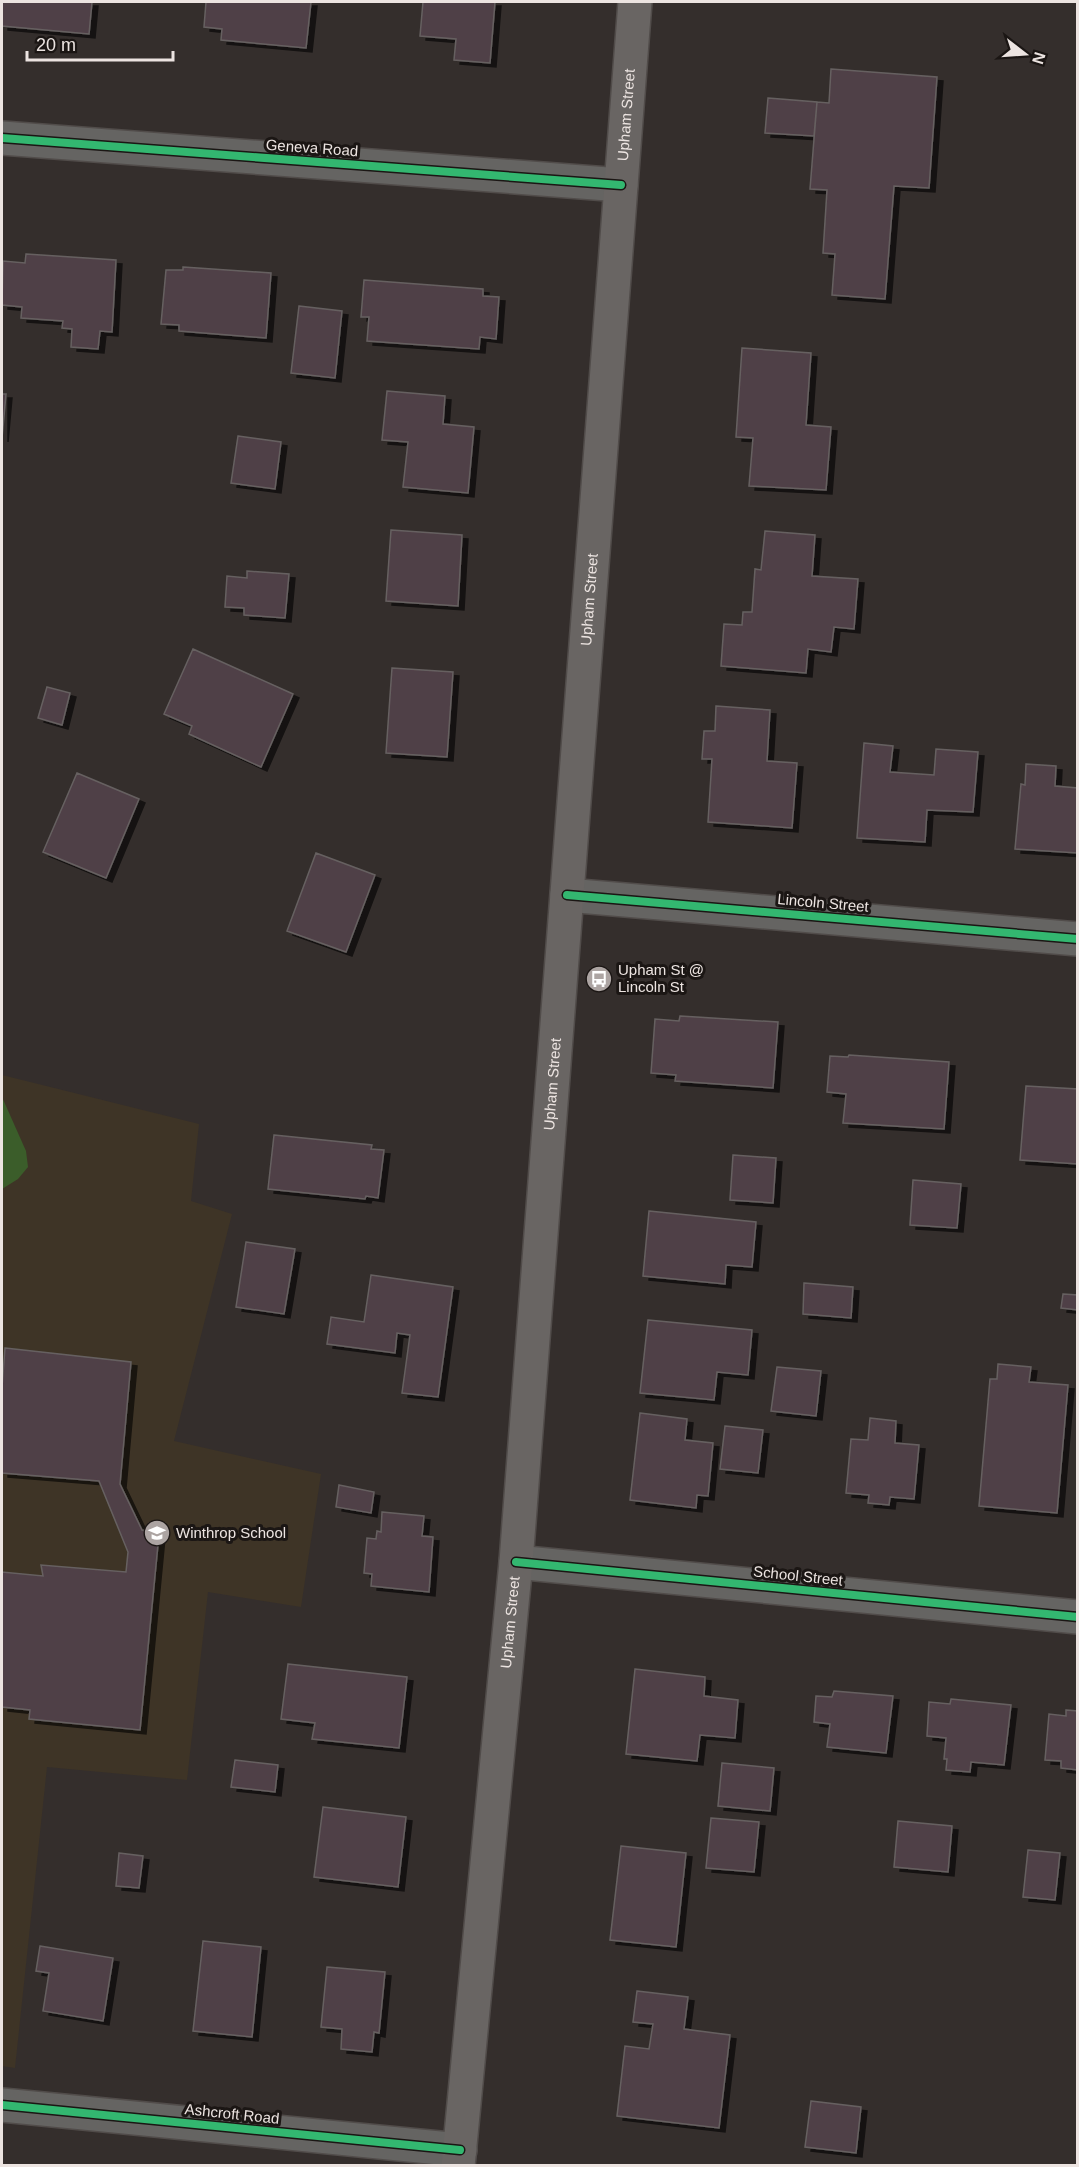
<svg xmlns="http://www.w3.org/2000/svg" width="1079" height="2167" viewBox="0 0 1079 2167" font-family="Helvetica,sans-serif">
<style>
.education{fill:#3e3426}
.green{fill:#3b5d2a}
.building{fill:#503f47;stroke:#666161;stroke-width:1.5;filter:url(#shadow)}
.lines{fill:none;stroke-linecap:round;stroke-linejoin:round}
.minor-casing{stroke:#514c4a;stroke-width:36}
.tertiary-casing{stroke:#514c4a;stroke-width:36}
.secondary-casing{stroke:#514c4a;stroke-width:36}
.minor{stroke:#656462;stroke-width:33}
.tertiary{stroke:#656462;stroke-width:33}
.secondary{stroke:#696563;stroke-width:33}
.cycleway-casing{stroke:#1b1614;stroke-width:11}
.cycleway{stroke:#33b770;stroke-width:8}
.labels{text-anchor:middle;stroke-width:6;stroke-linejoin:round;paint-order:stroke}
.street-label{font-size:15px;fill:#ece4e1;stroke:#1b1614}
.poi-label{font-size:15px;fill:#ece4e1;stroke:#1b1614;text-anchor:start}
</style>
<defs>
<filter id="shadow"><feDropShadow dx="6" dy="4" stdDeviation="0" flood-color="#0009"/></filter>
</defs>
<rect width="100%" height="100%" fill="#342e2c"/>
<!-- education -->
<path class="education" d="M 2,1075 L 199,1124 L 191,1201 L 232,1214 L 174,1441 L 321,1474 L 301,1607 L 208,1592 L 187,1780 L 47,1767 L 15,2068 L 2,2066 Z"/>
<!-- green -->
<path class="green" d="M 2,1097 L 26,1151 L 28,1167 L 18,1179 L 2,1189 Z"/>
<!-- building -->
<path class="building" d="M 2,2 L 92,2 L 89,34 L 2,26 Z
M 206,2 L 311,2 L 306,48 L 221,40 L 222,29 L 204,27 Z
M 423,2 L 495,2 L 490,63 L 454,60 L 456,39 L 420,36 Z
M 831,69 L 937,77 L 929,188 L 894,186 L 885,299 L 832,295 L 835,254 L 823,253 L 827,190 L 810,189 L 817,102 L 829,103 Z
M 768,98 L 817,102 L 814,136 L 765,133 Z
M 26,254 L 116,260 L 112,332 L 100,331 L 98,349 L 71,347 L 72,329 L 62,328 L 63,321 L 21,318 L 22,307 L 2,305 L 3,261 L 25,263 Z
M 183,267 L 271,273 L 266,338 L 179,331 L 179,325 L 161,324 L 166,270 L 183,270 Z
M 364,280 L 483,289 L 483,296 L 499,297 L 496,339 L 480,337 L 479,349 L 367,341 L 369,317 L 361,317 Z
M 299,306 L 342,311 L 335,378 L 291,373 Z
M 742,348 L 811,353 L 806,425 L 831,427 L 826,490 L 749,486 L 753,438 L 736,437 Z
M 387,391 L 445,396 L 443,424 L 474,427 L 468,493 L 403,487 L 408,442 L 382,440 Z
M 2,394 L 6,394 L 2,438 Z
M 238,436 L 281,442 L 275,489 L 231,483 Z
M 391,530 L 462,535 L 458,606 L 386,601 Z
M 765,531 L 815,535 L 812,576 L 858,579 L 854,629 L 834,627 L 831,652 L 808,649 L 806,673 L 721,666 L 724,624 L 742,625 L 743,612 L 752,612 L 755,569 L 761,570 Z
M 247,571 L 289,574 L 285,618 L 244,615 L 244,608 L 225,607 L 227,576 L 247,578 Z
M 193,649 L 293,694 L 261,767 L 189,734 L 192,726 L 164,714 Z
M 392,668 L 453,672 L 447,757 L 386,753 Z
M 47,687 L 70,693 L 62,725 L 38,718 Z
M 716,706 L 770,710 L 767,761 L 797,763 L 792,828 L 708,822 L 712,759 L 702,759 L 704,731 L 715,731 Z
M 864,743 L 893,746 L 890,772 L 934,775 L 936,749 L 978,752 L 973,812 L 927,810 L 925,842 L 857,838 Z
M 1026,764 L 1056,766 L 1055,786 L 1078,788 L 1078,853 L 1015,849 L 1021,784 L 1025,785 Z
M 77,773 L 139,799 L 106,878 L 43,852 Z
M 316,853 L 375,875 L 346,952 L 287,931 Z
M 680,1016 L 778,1022 L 773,1088 L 675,1081 L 676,1075 L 651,1073 L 655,1019 L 679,1021 Z
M 849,1055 L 949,1062 L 944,1129 L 843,1123 L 846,1094 L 827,1092 L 830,1056 L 848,1057 Z
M 1026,1086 L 1078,1089 L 1078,1164 L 1020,1160 Z
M 274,1135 L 372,1145 L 371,1149 L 384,1150 L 378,1198 L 366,1196 L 365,1199 L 268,1189 Z
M 733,1155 L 776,1158 L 773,1203 L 730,1200 Z
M 913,1180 L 961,1184 L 957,1228 L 910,1225 Z
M 649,1211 L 756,1222 L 752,1267 L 726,1265 L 725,1284 L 643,1276 Z
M 246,1242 L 295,1249 L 284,1314 L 236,1307 Z
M 371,1275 L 453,1287 L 438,1397 L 402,1393 L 410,1335 L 397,1333 L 395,1353 L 327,1344 L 331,1317 L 364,1322 Z
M 804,1283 L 853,1287 L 851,1318 L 803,1314 Z
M 1063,1294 L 1078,1295 L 1078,1310 L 1061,1308 Z
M 648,1320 L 752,1330 L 748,1375 L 717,1372 L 714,1400 L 640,1393 Z
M 5,1348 L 131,1362 L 120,1484 L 142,1530 L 159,1534 L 140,1730 L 29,1719 L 30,1710 L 2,1707 L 2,1572 L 43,1576 L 41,1565 L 126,1572 L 128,1552 L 99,1481 L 2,1473 L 2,1387 Z
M 998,1364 L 1031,1367 L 1029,1382 L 1068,1385 L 1057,1513 L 979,1506 L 990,1379 L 997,1379 Z
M 777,1367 L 821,1371 L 816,1416 L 771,1411 Z
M 640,1413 L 687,1419 L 685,1440 L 713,1443 L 708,1496 L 697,1495 L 696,1508 L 630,1500 Z
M 870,1418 L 896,1421 L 895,1443 L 919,1445 L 914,1499 L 890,1497 L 889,1505 L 868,1503 L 869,1495 L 846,1493 L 851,1439 L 868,1440 Z
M 725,1426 L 763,1430 L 758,1473 L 720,1469 Z
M 339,1485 L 374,1492 L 371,1513 L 336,1507 Z
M 382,1512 L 424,1516 L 422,1536 L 433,1537 L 429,1592 L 371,1586 L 372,1574 L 364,1573 L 367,1538 L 376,1539 L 377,1531 L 381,1532 Z
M 288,1664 L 407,1677 L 399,1748 L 312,1739 L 315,1723 L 281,1719 Z
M 635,1669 L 705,1677 L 704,1696 L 738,1700 L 735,1738 L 700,1735 L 697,1761 L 626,1754 Z
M 834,1691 L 893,1696 L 886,1753 L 827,1747 L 830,1724 L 814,1722 L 816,1696 L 832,1697 Z
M 951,1699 L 1011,1705 L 1004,1765 L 971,1762 L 970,1772 L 946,1770 L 947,1759 L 944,1759 L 946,1738 L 927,1736 L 929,1702 L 950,1704 Z
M 1066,1710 L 1078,1711 L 1078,1770 L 1061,1768 L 1061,1761 L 1045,1760 L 1049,1714 L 1066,1716 Z
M 235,1760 L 278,1765 L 275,1792 L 231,1787 Z
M 722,1763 L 774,1768 L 770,1811 L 718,1806 Z
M 323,1807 L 406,1817 L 398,1887 L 314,1877 Z
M 711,1818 L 759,1822 L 754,1872 L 706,1868 Z
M 898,1821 L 952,1826 L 948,1872 L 894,1867 Z
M 621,1846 L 686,1853 L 676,1947 L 610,1940 Z
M 1028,1850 L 1060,1853 L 1055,1900 L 1023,1897 Z
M 119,1853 L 143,1856 L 139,1888 L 116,1886 Z
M 203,1941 L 261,1947 L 252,2037 L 193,2031 Z
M 40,1946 L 113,1958 L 103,2021 L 43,2011 L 49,1973 L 36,1971 Z
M 327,1967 L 385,1972 L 379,2033 L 374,2032 L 372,2052 L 341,2049 L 342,2029 L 321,2027 Z
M 637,1991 L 688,1997 L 684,2029 L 730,2035 L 719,2128 L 617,2116 L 625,2046 L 649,2049 L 653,2024 L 633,2022 Z
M 811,2101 L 861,2107 L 856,2153 L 805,2147 Z"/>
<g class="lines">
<!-- minor casing -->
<g class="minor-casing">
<path id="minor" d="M 2,138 L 621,185
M 516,1562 L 1078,1617
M 2,2105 L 460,2150"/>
</g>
<!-- tertiary casing -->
<g class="tertiary-casing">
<path id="tertiary" d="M 567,895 L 1078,939"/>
</g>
<!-- secondary casing -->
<g class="secondary-casing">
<g id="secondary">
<path id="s1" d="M 458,2166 L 516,1562 L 635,2"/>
</g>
</g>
<!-- minor -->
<use href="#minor" class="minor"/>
<!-- tertiary -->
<use href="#tertiary" class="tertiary"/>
<!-- secondary -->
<use href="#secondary" class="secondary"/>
<!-- cycleway casing -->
<g class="cycleway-casing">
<path id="cycleway" d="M 2,138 L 621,185
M 567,895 L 1078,939
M 516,1562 L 1078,1617
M 2,2105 L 460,2150"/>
</g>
<!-- cycleway -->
<use href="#cycleway" class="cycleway"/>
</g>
<!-- icons -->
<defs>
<g id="bus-disc" transform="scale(1.35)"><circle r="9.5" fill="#aca4a2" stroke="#1b1614"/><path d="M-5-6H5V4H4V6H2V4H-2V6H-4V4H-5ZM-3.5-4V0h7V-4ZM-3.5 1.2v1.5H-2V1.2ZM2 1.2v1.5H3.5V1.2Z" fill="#fff"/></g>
<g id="school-disc" transform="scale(1.35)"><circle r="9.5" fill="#aca4a2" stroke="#1b1614"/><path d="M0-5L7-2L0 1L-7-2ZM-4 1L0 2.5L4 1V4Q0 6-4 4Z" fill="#fff"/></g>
</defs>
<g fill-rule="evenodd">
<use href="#bus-disc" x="599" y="979"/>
<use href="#school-disc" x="157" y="1533"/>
</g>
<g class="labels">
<!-- street labels -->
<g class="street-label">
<text dy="5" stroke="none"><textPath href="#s1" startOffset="2058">Upham Street</textPath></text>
<text transform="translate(312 148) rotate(4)" y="5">Geneva Road</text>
<text dy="5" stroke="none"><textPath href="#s1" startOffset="1572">Upham Street</textPath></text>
<text transform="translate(823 903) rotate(5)" y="5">Lincoln Street</text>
<text dy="5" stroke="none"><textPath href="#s1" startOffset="1086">Upham Street</textPath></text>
<text transform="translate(798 1576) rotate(6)" y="5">School Street</text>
<text dy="5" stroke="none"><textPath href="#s1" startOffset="546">Upham Street</textPath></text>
<text transform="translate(232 2114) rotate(6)" y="5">Ashcroft Road</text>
</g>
<!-- poi labels -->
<g class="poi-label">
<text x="618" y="975">Upham St @<tspan x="618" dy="17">Lincoln St</tspan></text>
<text x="176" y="1538">Winthrop School</text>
</g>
</g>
<!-- border -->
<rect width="1079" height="2167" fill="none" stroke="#ece4e1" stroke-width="6"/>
<!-- north arrow -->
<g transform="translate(1025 54) rotate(107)" stroke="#1b1614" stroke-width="4.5" paint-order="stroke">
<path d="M0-4.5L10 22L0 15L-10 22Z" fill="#ece4e1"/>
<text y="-9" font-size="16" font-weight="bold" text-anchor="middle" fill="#ece4e1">N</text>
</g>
<!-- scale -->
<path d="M27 51v9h146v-9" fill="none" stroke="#ece4e1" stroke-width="3"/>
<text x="36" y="51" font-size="18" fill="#ece4e1" stroke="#1b1614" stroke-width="4.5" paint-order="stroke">20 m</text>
</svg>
